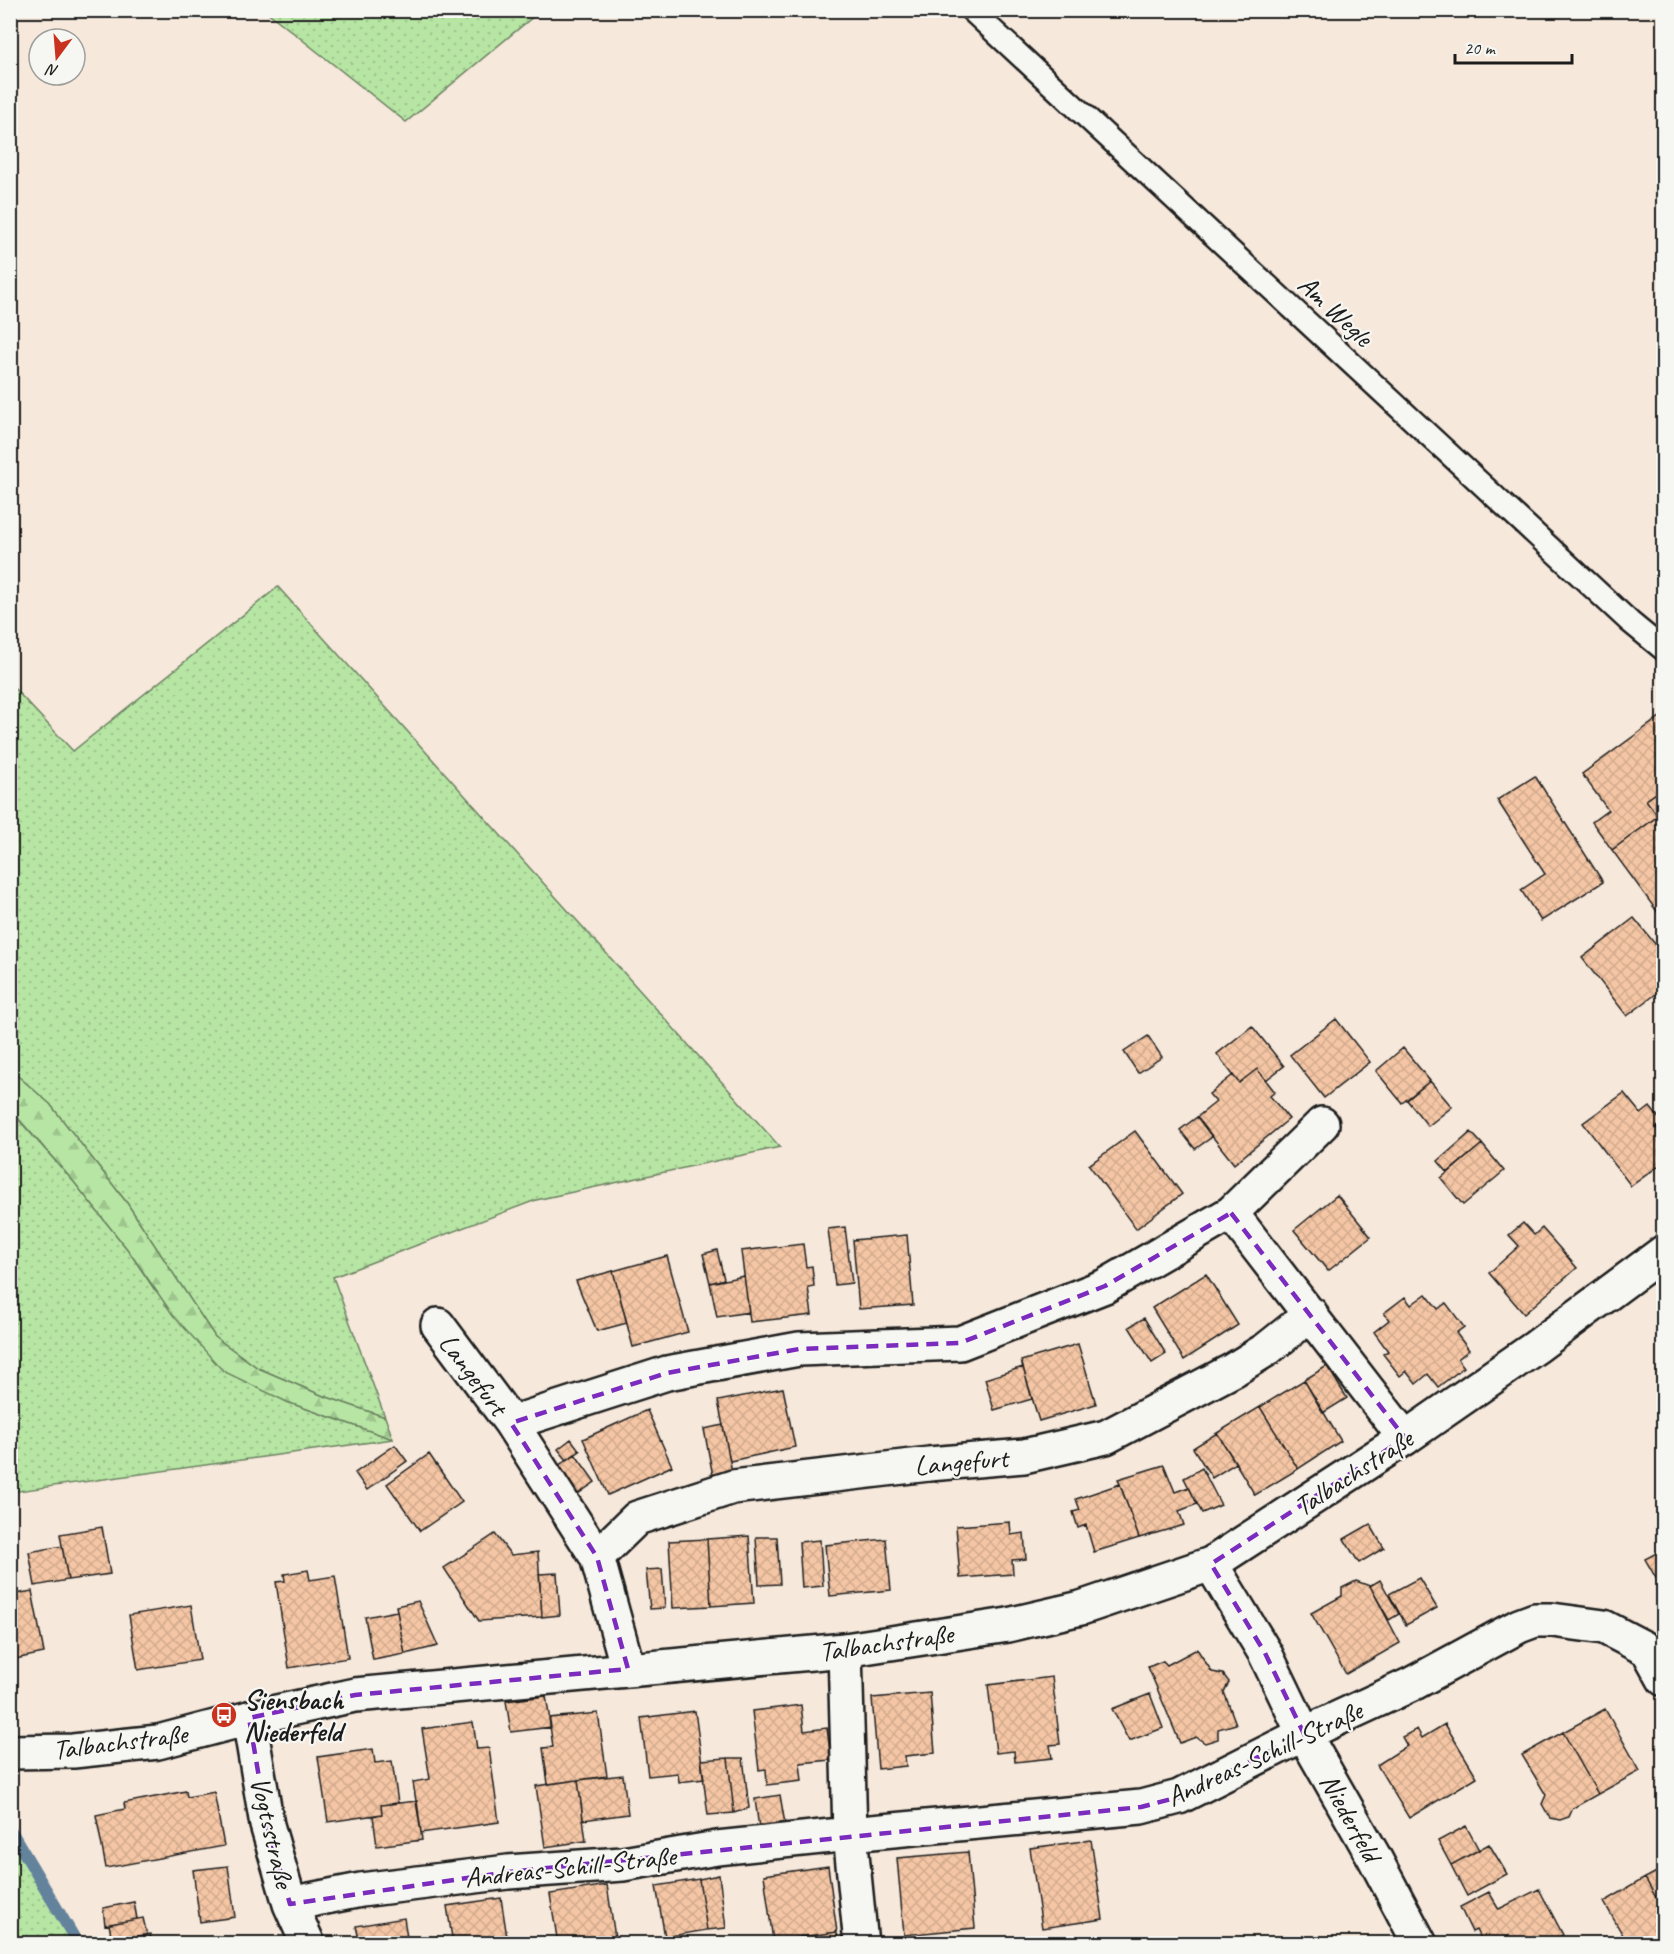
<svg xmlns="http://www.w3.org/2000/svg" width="1674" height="1954" viewBox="0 0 1674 1954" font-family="Caveat,sans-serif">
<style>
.grass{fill:url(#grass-dots);stroke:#6a8160;stroke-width:1.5}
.forest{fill:url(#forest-firs);stroke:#6a8160;stroke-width:1.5}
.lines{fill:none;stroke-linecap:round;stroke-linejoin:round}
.stream{stroke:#64839c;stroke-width:12}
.building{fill:url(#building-cross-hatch);stroke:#1c1c1c;stroke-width:1.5}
.service-casing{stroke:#1c1c1c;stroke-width:26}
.minor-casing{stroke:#1c1c1c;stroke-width:38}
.tertiary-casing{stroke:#1c1c1c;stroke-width:38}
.service{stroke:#f6f6f2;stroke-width:21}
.minor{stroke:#f6f6f2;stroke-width:33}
.tertiary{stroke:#f6f6f2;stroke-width:33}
.marked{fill:none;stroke:#7b2cbf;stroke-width:4.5;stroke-dasharray:12 8;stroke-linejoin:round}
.labels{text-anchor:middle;stroke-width:4.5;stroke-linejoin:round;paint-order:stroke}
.street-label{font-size:28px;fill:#1c1c1c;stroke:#f6f6f2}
.poi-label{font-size:28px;font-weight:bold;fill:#1c1c1c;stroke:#f6f6f2;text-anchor:start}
</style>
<defs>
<pattern id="grass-dots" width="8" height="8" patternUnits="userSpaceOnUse" patternTransform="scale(1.5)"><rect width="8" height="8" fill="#b7e6a4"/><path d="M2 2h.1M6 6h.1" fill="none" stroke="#9dc58d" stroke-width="1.8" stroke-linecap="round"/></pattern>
<pattern id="forest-firs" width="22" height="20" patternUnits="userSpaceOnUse" patternTransform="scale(1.5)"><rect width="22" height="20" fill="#b7e6a4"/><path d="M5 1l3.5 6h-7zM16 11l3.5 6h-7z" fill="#9dc58d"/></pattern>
<pattern id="building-cross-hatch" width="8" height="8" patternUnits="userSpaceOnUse" patternTransform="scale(1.5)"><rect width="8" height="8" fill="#f5c6a5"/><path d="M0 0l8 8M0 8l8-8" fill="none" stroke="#d1aa8d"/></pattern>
</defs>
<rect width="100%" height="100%" fill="#f6e8db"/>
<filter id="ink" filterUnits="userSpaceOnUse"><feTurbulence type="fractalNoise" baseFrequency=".0167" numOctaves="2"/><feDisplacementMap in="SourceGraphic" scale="12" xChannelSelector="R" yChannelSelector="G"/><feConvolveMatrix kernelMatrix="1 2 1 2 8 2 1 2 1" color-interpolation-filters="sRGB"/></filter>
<g filter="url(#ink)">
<!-- grass -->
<path class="grass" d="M 266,11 L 540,11 L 406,122 Z
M 278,587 L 780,1147 L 536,1200 L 333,1277 L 385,1417 L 321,1395 L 258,1368 L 215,1337 L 127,1203 L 50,1104 L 11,1070 L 10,684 L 73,751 Z
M 10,1110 L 74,1182 L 128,1250 L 154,1289 L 287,1402 L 393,1439 L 11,1492 Z
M 10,1829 L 78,1943 L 11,1943 Z"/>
<!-- forest -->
<path class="forest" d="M 11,1070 L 50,1104 L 127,1203 L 215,1337 L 258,1368 L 321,1395 L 385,1417 L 393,1439 L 287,1402 L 223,1371 L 173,1315 L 128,1250 L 74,1182 L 11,1110 Z"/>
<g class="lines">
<!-- stream -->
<path class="stream" d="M 10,1829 L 78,1944"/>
</g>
<!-- building -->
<path class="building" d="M 1664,714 L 1664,788 L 1646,800 L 1658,816 L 1612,850 L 1592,822 L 1608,810 L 1582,774 Z
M 1535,776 L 1603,882 L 1541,921 L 1521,890 L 1545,874 L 1497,800 Z
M 1664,788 L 1664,921 L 1612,850 L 1658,816 L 1646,800 Z
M 1634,918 L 1664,955 L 1664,988 L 1627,1016 L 1582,958 Z
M 1336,1019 L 1370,1062 L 1324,1098 L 1290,1055 Z
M 1252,1026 L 1284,1066 L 1266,1080 L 1257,1069 L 1239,1083 L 1217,1054 Z
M 1148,1036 L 1162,1057 L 1138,1073 L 1124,1052 Z
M 1403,1048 L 1430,1081 L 1402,1103 L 1376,1071 Z
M 1257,1069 L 1275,1092 L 1270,1096 L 1289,1119 L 1234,1164 L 1197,1117 L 1216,1102 L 1209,1094 L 1233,1075 L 1239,1083 Z
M 1430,1081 L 1452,1107 L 1428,1126 L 1407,1100 Z
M 1624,1093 L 1641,1114 L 1650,1107 L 1663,1123 L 1656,1128 L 1664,1137 L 1664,1162 L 1631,1186 L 1583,1123 Z
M 1197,1117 L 1212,1137 L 1195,1149 L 1180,1130 Z
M 1135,1131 L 1182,1194 L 1136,1229 L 1089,1165 Z
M 1471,1132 L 1482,1144 L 1448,1173 L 1438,1161 Z
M 1482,1144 L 1504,1171 L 1463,1205 L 1441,1178 Z
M 1337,1195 L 1371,1237 L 1328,1271 L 1294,1230 Z
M 1523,1223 L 1534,1235 L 1542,1228 L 1577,1268 L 1524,1314 L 1489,1273 L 1519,1246 L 1509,1235 Z
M 845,1227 L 852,1283 L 835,1285 L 828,1229 Z
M 907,1235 L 913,1305 L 859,1309 L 853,1240 Z
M 803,1244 L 806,1267 L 812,1266 L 814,1286 L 808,1287 L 812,1315 L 750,1322 L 741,1251 Z
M 717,1250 L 724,1279 L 710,1283 L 703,1254 Z
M 667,1256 L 688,1332 L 633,1347 L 613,1271 Z
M 613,1271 L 627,1323 L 597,1331 L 576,1281 Z
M 1206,1274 L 1238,1325 L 1184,1360 L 1152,1308 Z
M 744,1276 L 749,1312 L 717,1317 L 710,1283 Z
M 1426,1294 L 1438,1309 L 1446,1303 L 1464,1327 L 1456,1333 L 1469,1350 L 1458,1359 L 1464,1367 L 1438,1387 L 1428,1374 L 1416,1384 L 1406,1371 L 1400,1376 L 1383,1354 L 1388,1351 L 1374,1332 L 1389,1320 L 1384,1313 L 1405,1297 L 1411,1305 Z
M 1144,1318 L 1166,1354 L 1152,1363 L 1129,1327 Z
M 1078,1344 L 1096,1404 L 1039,1421 L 1021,1361 Z
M 1327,1366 L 1347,1398 L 1323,1413 L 1304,1380 Z
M 1023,1367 L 1032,1399 L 994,1410 L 985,1379 Z
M 1304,1380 L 1341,1441 L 1298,1469 L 1260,1407 Z
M 783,1388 L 795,1447 L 730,1461 L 718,1401 Z
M 1260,1407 L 1298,1469 L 1255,1495 L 1217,1433 Z
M 647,1410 L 672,1466 L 608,1495 L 583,1439 Z
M 723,1425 L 732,1472 L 713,1476 L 704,1429 Z
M 1217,1433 L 1236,1463 L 1212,1478 L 1193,1448 Z
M 571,1439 L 580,1451 L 567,1460 L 558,1449 Z
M 395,1445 L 407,1461 L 367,1490 L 355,1473 Z
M 429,1454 L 462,1502 L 420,1531 L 387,1484 Z
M 575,1454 L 595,1482 L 575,1496 L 555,1468 Z
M 1164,1465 L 1175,1492 L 1189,1487 L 1197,1504 L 1179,1511 L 1184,1525 L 1139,1538 L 1118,1479 Z
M 1202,1468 L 1221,1505 L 1202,1513 L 1184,1478 Z
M 1120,1484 L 1139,1538 L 1094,1552 L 1086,1525 L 1078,1528 L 1073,1512 L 1080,1510 L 1076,1499 Z
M 1010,1522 L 1011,1535 L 1024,1533 L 1026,1559 L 1012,1560 L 1013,1574 L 960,1578 L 956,1526 Z
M 1370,1524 L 1384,1548 L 1359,1563 L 1344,1539 Z
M 102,1527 L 110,1574 L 68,1580 L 60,1534 Z
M 495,1534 L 511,1555 L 538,1552 L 542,1617 L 479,1621 L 444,1568 Z
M 749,1536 L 754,1603 L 711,1606 L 707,1539 Z
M 756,1537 L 777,1537 L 780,1584 L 759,1585 Z
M 707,1539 L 711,1606 L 673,1608 L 669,1541 Z
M 886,1539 L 891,1590 L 830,1596 L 825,1545 Z
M 820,1540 L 823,1586 L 802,1588 L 799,1542 Z
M 62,1546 L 68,1580 L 35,1586 L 29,1552 Z
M 1664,1549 L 1664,1592 L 1645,1559 Z
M 662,1569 L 665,1608 L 650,1609 L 646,1570 Z
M 308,1570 L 310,1580 L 335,1576 L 348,1658 L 289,1668 L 276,1582 L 285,1581 L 284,1574 Z
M 557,1573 L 560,1615 L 542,1617 L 539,1574 Z
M 1419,1578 L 1437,1608 L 1406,1625 L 1389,1594 Z
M 1380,1580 L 1399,1614 L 1389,1620 L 1370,1586 Z
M 1356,1581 L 1370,1586 L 1400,1643 L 1346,1674 L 1311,1613 L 1342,1596 L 1342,1588 Z
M 32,1591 L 44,1653 L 10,1660 L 10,1595 Z
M 418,1601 L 438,1646 L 405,1654 L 396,1606 Z
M 191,1605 L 200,1660 L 138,1670 L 129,1615 Z
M 397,1611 L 405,1654 L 373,1660 L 365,1617 Z
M 1197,1649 L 1212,1672 L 1223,1674 L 1229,1682 L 1224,1692 L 1236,1724 L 1218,1729 L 1218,1739 L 1205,1743 L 1196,1737 L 1180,1743 L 1148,1667 L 1163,1661 L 1167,1665 Z
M 1052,1677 L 1060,1744 L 1050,1745 L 1052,1758 L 1015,1762 L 1014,1751 L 996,1753 L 988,1685 Z
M 930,1693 L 935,1753 L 905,1756 L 906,1766 L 878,1769 L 872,1698 Z
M 1150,1694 L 1163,1728 L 1129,1741 L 1112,1709 Z
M 546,1696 L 551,1727 L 511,1732 L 506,1701 Z
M 801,1705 L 804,1731 L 827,1728 L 831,1760 L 800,1763 L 802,1781 L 767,1785 L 766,1769 L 759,1770 L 752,1711 Z
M 1605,1709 L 1640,1771 L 1598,1794 L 1563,1732 Z
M 695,1711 L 704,1779 L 679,1782 L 678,1773 L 648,1776 L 641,1718 Z
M 598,1713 L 607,1776 L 548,1784 L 543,1748 L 553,1747 L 549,1718 Z
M 473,1722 L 477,1749 L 489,1748 L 499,1822 L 421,1833 L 413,1782 L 430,1779 L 422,1729 Z
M 1445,1724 L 1477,1777 L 1409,1818 L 1377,1765 L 1407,1746 L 1402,1737 L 1417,1729 L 1422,1738 Z
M 1563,1732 L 1598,1794 L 1573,1808 L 1569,1817 L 1560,1820 L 1550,1818 L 1542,1804 L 1546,1795 L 1522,1755 Z
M 373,1749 L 375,1763 L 392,1761 L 398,1803 L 381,1805 L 382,1814 L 328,1822 L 318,1757 Z
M 728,1758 L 743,1758 L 749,1808 L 734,1813 Z
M 728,1758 L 734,1813 L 708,1815 L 701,1760 Z
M 623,1775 L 628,1814 L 583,1820 L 578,1780 Z
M 578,1780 L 586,1841 L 545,1847 L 536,1786 Z
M 186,1791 L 187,1797 L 214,1792 L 224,1846 L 106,1868 L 96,1815 L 125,1809 L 124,1803 Z
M 780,1795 L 785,1824 L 759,1828 L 755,1799 Z
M 417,1801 L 422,1840 L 377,1846 L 373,1816 L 382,1814 L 381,1805 Z
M 1466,1826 L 1479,1850 L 1451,1865 L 1438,1841 Z
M 1091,1840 L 1103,1919 L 1042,1928 L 1030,1848 Z
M 1489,1844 L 1507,1874 L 1467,1896 L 1451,1865 Z
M 968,1852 L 975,1928 L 904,1935 L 897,1858 Z
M 228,1866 L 235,1917 L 200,1922 L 193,1870 Z
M 828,1866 L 837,1932 L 773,1941 L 764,1875 Z
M 1664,1868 L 1664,1912 L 1645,1878 Z
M 719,1875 L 726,1928 L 707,1930 L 699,1879 Z
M 1645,1878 L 1664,1912 L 1662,1944 L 1628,1944 L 1604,1902 Z
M 699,1879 L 707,1930 L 665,1937 L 656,1886 Z
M 607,1885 L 616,1944 L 558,1944 L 550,1894 Z
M 1539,1889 L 1563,1935 L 1546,1944 L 1483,1944 L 1476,1930 L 1472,1932 L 1460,1907 L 1489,1892 L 1499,1909 Z
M 501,1898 L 508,1944 L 453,1944 L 447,1906 Z
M 134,1902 L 137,1919 L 105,1925 L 103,1908 Z
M 143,1918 L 147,1935 L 112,1941 L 109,1924 Z
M 404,1918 L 408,1944 L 360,1944 L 356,1926 Z
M 837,1932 L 838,1944 L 801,1944 L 800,1937 Z
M 150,1934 L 152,1944 L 118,1944 L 117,1940 Z
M 1052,1939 L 1052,1944 L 1015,1944 Z"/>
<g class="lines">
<!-- service casing -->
<g class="service-casing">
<path id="service" d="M 971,10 L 1630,622 L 1664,650"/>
</g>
<!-- minor casing -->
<g class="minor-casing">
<path id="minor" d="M 1322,1124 L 1231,1213 L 1405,1438
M 438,1325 L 511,1423 L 667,1373 L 799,1349 L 960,1343 L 1105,1286 L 1231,1213
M 511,1423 L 597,1557 L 628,1669
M 597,1557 L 637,1518 L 733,1487 L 929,1464 L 1024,1456 L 1106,1437 L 1233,1370 L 1267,1349 L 1311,1314
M 1211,1564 L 1265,1653 L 1304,1734 L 1374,1857 L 1420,1944
M 845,1650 L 850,1834 L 861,1944
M 249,1718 L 267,1825 L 290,1904 L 308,1944
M 290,1904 L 361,1890 L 508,1872 L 623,1864 L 717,1848 L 850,1834 L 1141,1807 L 1179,1797 L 1304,1734 L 1412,1684 L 1519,1626 L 1535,1620 L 1552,1620 L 1604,1627 L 1648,1650 L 1664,1679"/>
</g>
<!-- tertiary casing -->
<g class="tertiary-casing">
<path id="tertiary" d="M 10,1752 L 73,1751 L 158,1742 L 249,1718 L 355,1695 L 845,1650 L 1008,1625 L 1081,1608 L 1211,1564 L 1405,1438 L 1536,1347 L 1664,1252"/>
</g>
<!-- service -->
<use href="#service" class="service"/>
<!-- minor -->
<use href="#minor" class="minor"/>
<!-- tertiary -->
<use href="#tertiary" class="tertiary"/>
</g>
</g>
<!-- marked area -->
<path class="marked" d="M 1231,1213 L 1405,1438 L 1211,1564 L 1265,1653 L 1304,1734 L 1179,1797 L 1141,1807 L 508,1872 L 290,1904 L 267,1825 L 249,1718 L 355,1695 L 628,1669 L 597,1557 L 511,1423 L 667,1373 L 799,1349 L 960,1343 L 1105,1286 Z"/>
<!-- icons -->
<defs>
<g id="bus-disc" transform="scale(1.35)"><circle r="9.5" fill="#c8321e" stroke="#f6f6f2"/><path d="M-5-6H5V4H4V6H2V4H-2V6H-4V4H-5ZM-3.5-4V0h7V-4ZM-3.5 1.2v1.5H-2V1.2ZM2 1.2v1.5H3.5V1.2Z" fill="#fff"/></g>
</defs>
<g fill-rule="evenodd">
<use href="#bus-disc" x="224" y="1715"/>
</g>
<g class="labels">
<!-- street labels -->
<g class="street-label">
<text transform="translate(1336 310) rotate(43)" y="10">Am Wegle</text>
<text transform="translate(474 1374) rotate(53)" y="10">Langefurt</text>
<text transform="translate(961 1461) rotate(-5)" y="10">Langefurt</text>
<text transform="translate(1353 1472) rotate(-33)" y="10">Talbachstraße</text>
<text transform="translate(886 1642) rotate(-8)" y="10">Talbachstraße</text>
<text transform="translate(120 1741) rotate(-7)" y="10">Talbachstraße</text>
<text transform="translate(1264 1753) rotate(-25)" y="10">Andreas-Schill-Straße</text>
<text transform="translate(1351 1817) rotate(61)" y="10">Niederfeld</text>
<text transform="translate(273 1832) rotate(77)" y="10">Vogtsstraße</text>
<text transform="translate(570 1866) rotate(-6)" y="10">Andreas-Schill-Straße</text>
</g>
<!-- poi labels -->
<g class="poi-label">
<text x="244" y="1709">Siensbach<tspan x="244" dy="32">Niederfeld</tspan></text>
</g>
</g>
<!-- margin -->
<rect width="1674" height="1954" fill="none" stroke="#f6f6f2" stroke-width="36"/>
<rect x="18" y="18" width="1638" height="1918" fill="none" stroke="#1c1c1c" stroke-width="2" filter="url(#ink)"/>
<!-- north arrow -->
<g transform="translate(57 57) rotate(196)"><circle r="28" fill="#f6f6f2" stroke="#9f9f9c" stroke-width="1.5"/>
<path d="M0-4.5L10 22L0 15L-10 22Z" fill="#c8321e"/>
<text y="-9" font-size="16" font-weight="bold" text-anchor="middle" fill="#1c1c1c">N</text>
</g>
<!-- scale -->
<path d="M1455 54v9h117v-9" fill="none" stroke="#1c1c1c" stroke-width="3"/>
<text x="1464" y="54" font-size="18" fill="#1c1c1c" stroke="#f6f6f2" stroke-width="4.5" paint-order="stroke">20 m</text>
</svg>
